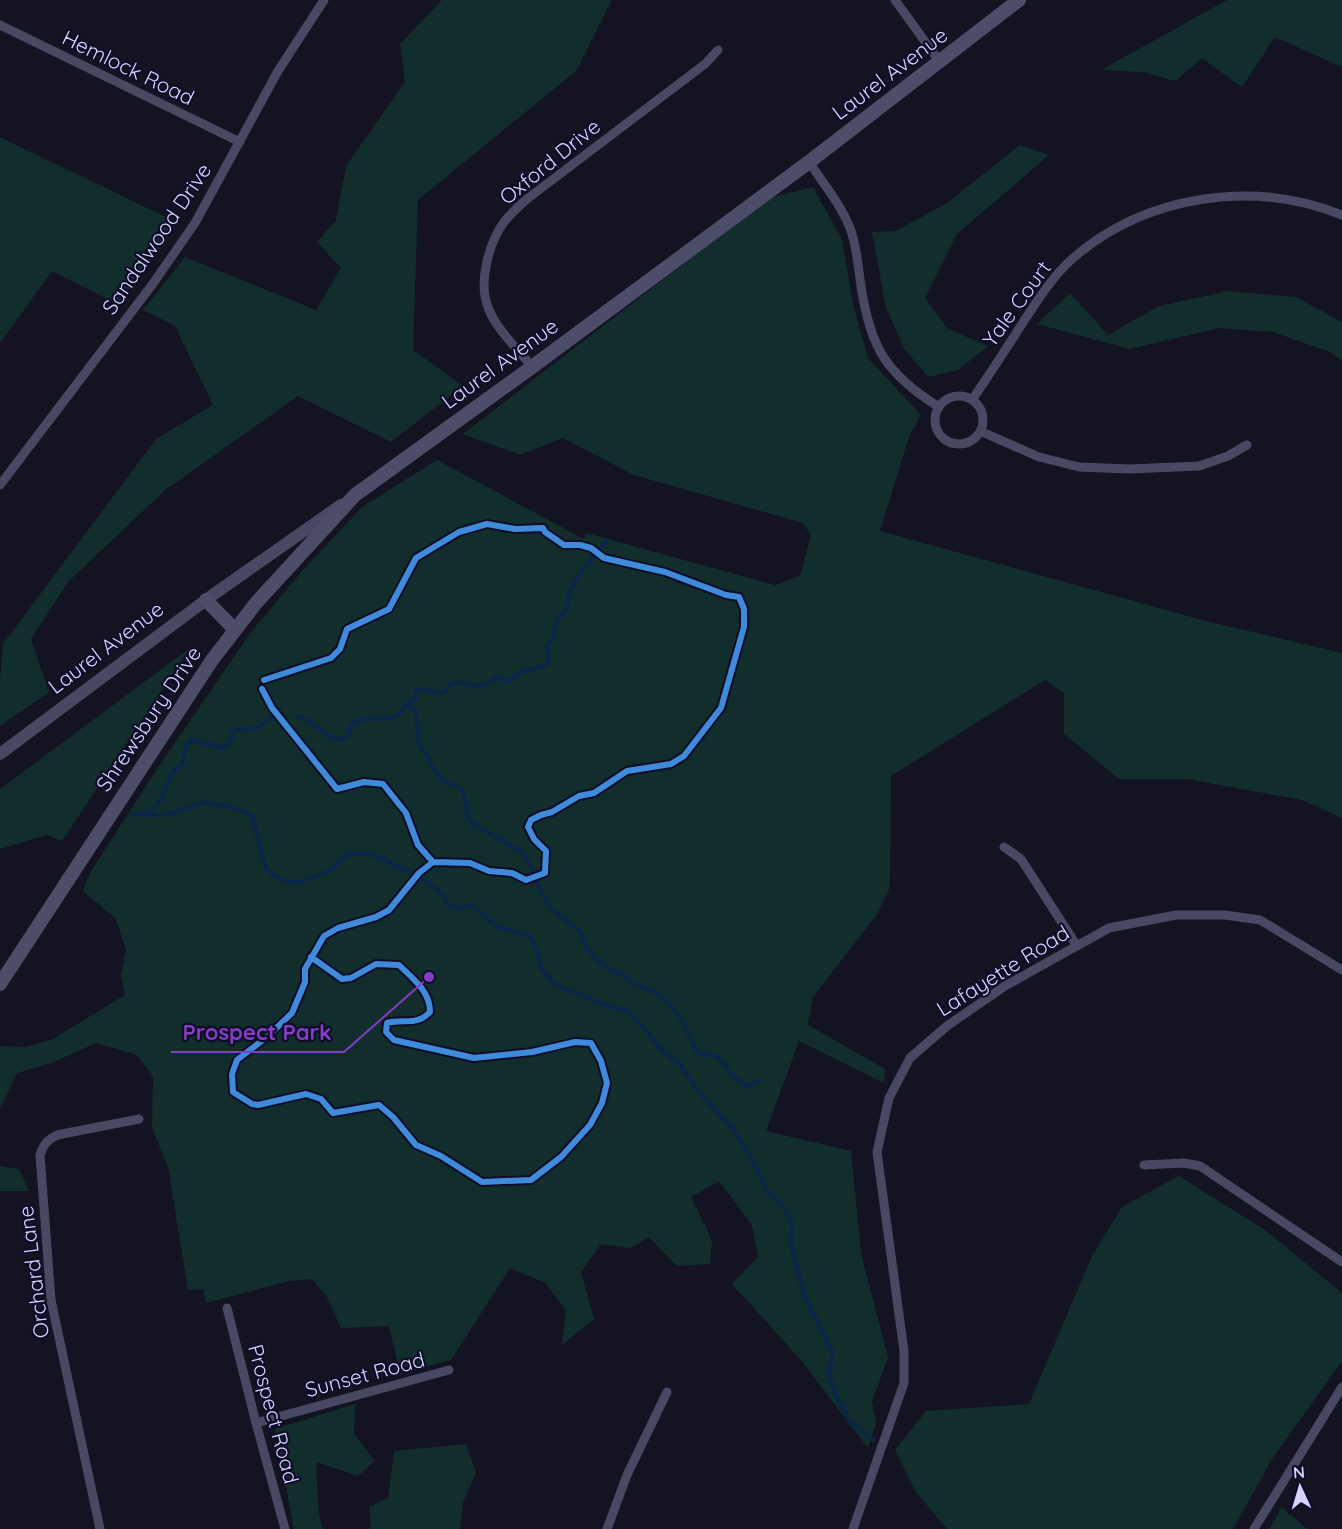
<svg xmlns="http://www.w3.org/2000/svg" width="1342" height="1529" viewBox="0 0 1342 1529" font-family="Quicksand,sans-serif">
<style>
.green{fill:#112e2c}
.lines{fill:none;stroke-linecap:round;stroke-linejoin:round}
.stream{stroke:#092549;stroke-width:4}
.minor{stroke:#474963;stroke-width:9}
.tertiary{stroke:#474963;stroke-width:12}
.secondary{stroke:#4b4d69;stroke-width:14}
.cycleway-casing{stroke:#0f0d28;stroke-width:10}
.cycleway{stroke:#408adc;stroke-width:6}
.labels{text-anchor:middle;stroke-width:4.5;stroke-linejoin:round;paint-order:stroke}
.street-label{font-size:21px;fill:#d5d4ff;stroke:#0f0d28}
.leader{fill:none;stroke:#843dc5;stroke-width:2}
.callout-dot{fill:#843dc5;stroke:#0f0d28;stroke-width:2}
.callout-label{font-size:22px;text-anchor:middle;font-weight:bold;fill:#843dc5;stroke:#0f0d28;stroke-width:4.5;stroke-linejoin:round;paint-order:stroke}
</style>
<rect width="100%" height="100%" fill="#141322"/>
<!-- green -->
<path class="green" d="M 442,0 L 612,0 L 577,70 L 418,200 L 413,350 L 463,386 L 391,442 L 298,396 L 164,491 L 68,582 L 31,639 L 49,692 L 0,726 L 0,679 L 3,644 L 156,439 L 213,405 L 175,326 L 143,310 L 185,257 L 316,310 L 341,268 L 317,242 L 336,220 L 346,166 L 405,82 L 400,44 Z
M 1227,0 L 1342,0 L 1342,67 L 1275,37 L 1242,87 L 1202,58 L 1175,81 L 1143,72 L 1101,70 Z
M 0,137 L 178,223 L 118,304 L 52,271 L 0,343 Z
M 1020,145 L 1049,155 L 957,234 L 925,298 L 948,329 L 988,346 L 958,370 L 928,377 L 904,348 L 886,308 L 872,232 L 896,231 L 947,203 Z
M 813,187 L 842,240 L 853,304 L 868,358 L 921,415 L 909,437 L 880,531 L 1206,621 L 1342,653 L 1342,818 L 1302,800 L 1187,779 L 1119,779 L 1064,734 L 1064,693 L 1045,680 L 891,776 L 890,887 L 878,913 L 813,997 L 808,1025 L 885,1069 L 884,1083 L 799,1041 L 766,1131 L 851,1151 L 861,1253 L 888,1358 L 872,1401 L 876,1423 L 868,1448 L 800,1359 L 732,1284 L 758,1257 L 752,1225 L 719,1181 L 691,1197 L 712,1240 L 710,1264 L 677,1266 L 649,1237 L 631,1248 L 601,1244 L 581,1272 L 594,1319 L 562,1345 L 566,1310 L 545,1283 L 510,1268 L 451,1360 L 400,1373 L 389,1326 L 341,1328 L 327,1297 L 312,1279 L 289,1281 L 206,1303 L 203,1289 L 188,1290 L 168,1167 L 152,1128 L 153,1076 L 137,1055 L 96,1043 L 54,1062 L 17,1073 L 0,1109 L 0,1046 L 25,1047 L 53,1039 L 125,995 L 121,975 L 126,950 L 116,919 L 83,891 L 91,871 L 159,766 L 251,632 L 303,570 L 362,507 L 437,460 L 584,539 L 586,533 L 775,585 L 800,576 L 811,535 L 803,523 L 634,475 L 563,438 L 520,455 L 463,434 L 769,198 Z
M 1229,291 L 1296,297 L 1342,322 L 1342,361 L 1330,352 L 1273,332 L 1219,328 L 1130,349 L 1037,324 L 1070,293 L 1108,335 L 1159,306 Z
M 190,648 L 62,841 L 47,835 L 0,849 L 0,789 Z
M 0,1166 L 19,1169 L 29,1191 L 0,1191 Z
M 1179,1176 L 1265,1230 L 1342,1293 L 1342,1361 L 1272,1459 L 1233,1529 L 947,1529 L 915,1491 L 895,1450 L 926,1411 L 1029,1404 L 1092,1256 L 1122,1207 Z
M 355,1404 L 354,1434 L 375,1461 L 358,1476 L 316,1462 L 319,1516 L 323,1529 L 294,1529 L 275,1429 Z
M 466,1444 L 476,1473 L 463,1502 L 460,1529 L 369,1529 L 371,1526 L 369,1507 L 388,1498 L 394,1451 Z
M 1282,1507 L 1307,1529 L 1269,1529 Z"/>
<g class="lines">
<!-- stream -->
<path class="stream" d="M 407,704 L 416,711 C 418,728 414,746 428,756 L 429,762 L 443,781 L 458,787 L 464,793 L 468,818 L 475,825 L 522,852 L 532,868 L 541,892 L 552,910 L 579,930 L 586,947 L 597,960 L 609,969 L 625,976 L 634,984 L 652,991 L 667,1001 L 682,1021 L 697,1052 L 705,1055 L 715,1055 C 729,1068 731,1078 747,1086 L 761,1080
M 298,716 C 302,718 308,720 312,723 C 326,732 324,739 343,739 L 349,734 L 351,725 L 358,720 L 395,717 L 403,711 L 407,704 L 416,698 L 416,690 L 421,689 L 441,693 L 446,690 L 451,683 C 473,681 477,693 497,677 L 501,678 L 505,682 L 523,671 L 544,666 L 549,662 L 547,646 L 553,639 L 556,622 L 568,606 C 564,586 594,557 606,541
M 132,814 L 166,815 L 201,803 L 212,803 L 235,808 L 252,815 L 265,867 L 273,875 L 286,882 L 300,882 L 331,870 L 349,853 L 369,854 L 386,860 L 426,881 L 441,893 L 449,906 L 459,908 L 471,905 L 498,927 L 530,936 L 537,950 L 542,970 L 556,985 L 600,1003 L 627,1011 L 643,1027 L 663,1052 L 679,1063 L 697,1090 L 734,1130 L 755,1165 L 766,1190 L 784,1208 L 792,1222 L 791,1244 L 804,1295 L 833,1353 L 829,1373 L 834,1392 L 851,1422 L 873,1440
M 144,814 C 165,805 162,791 172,774 C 174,770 179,767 183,764 L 184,750 L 191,740 L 224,748 L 233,739 L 231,733 L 236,730 L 257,728 L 272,717"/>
<!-- minor -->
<path class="minor" d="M 895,0 L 940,62
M 0,25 L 240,142
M 809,162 C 823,183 841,205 850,228 C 857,246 858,267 861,286 C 870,347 886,374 939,407
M 532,367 C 519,350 495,328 488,307 C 478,282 489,243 504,222 C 511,213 519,206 527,199 L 705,64 L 718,50
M935 420a24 24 0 1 1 48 0a24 24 0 1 1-48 0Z
M 972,400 C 989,375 1006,349 1022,324 C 1037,301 1052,277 1072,259 C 1145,195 1253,179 1342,215
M 980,431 L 1039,457 L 1079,467 L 1129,469 L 1199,466 L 1228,456 L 1247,445
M 0,485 L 152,285 L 195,223 L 278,71 L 324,0
M 1004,847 L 1021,859 L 1077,946
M 1144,1165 L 1184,1163 L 1200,1166 L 1342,1262
M 227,1308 L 256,1423 L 285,1529
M 256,1423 L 449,1370
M 100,1529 L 51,1300 L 40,1155 C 43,1145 47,1140 57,1135 L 139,1119
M 607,1529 L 627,1475 L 667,1392
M 853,1529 L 904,1383 L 904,1351 L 877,1152 L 889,1098 L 910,1058 L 947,1026 L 1005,986 L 1109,928 L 1176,915 L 1225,915 L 1260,920 L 1342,970
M 1254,1529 L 1342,1387"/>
<!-- tertiary -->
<path class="tertiary" d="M 0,754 L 214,594 L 341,505"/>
<!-- secondary -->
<path class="secondary" d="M 206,600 L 235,630
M 0,984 L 212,660 L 256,603 L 355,495 L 532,367 L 809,162 L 1019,0"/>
<!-- cycleway casing -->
<g class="cycleway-casing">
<path id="cycleway" d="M 262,689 L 272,708 L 337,789 L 364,782 L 383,784 L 406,813 L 418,845 L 433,862 L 470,863 L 489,871 L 512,873 L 526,880 L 545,873 L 546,851 L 534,839 L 528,827 L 531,820 L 541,815 L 552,812 L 579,796 L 594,793 L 627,771 L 671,764 L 684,756 L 721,708 L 744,627 L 744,609 L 739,597 L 726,595 L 665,572 L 604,558 L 591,548 L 580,545 L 564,545 L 545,532 L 543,528 L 515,529 L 487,524 L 459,532 L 416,558 L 389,609 L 347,629 L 340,649 L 331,658 L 264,680
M 311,957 L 342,979 L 351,978 L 376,964 L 399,965 C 413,979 430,991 430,1012 C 415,1027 405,1018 387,1023 L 386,1032 L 394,1040 L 474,1058 L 532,1052 L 575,1042 L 591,1043 L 601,1061 L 607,1083 L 602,1103 L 590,1125 L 561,1157 L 531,1180 L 482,1182 L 441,1156 L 416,1145 L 393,1117 L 379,1105 L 333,1113 L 321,1099 L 306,1094 L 258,1105 L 252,1104 L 233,1092 L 232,1074 L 237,1060 L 268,1036 L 292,1013 L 305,982 L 305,969 L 324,936 L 338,928 L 376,917 L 389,910 L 419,873 L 433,862"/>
</g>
<!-- cycleway -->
<use href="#cycleway" class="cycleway"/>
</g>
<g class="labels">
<!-- street labels -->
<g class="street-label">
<text transform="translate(128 68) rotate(26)" y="7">Hemlock Road</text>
<text transform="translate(890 74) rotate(-37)" y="7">Laurel Avenue</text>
<text transform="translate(550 162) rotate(-39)" y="7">Oxford Drive</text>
<text transform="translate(157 239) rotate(-56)" y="7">Sandalwood Drive</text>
<text transform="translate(1017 304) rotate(-54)" y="7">Yale Court</text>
<text transform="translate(500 364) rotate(-36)" y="7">Laurel Avenue</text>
<text transform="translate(106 648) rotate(-37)" y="7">Laurel Avenue</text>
<text transform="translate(149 719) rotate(-56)" y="7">Shrewsbury Drive</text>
<text transform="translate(1003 971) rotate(-32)" y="7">Lafayette Road</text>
<text transform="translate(34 1272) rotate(-97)" y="7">Orchard Lane</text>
<text transform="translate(365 1375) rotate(-15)" y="7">Sunset Road</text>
<text transform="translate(273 1414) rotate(75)" y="7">Prospect Road</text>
</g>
</g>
<!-- callouts -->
<path class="leader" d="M429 977L344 1052H171"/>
<circle class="callout-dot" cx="429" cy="977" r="6"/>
<g class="callout-label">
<text x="257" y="1040">Prospect Park</text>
</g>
<!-- north arrow -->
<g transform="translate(1300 1487) rotate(356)" stroke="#0f0d28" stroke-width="4.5" paint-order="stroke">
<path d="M0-4.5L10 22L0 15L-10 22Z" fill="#d5d4ff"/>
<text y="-9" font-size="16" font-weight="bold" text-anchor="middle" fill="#d5d4ff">N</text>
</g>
</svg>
